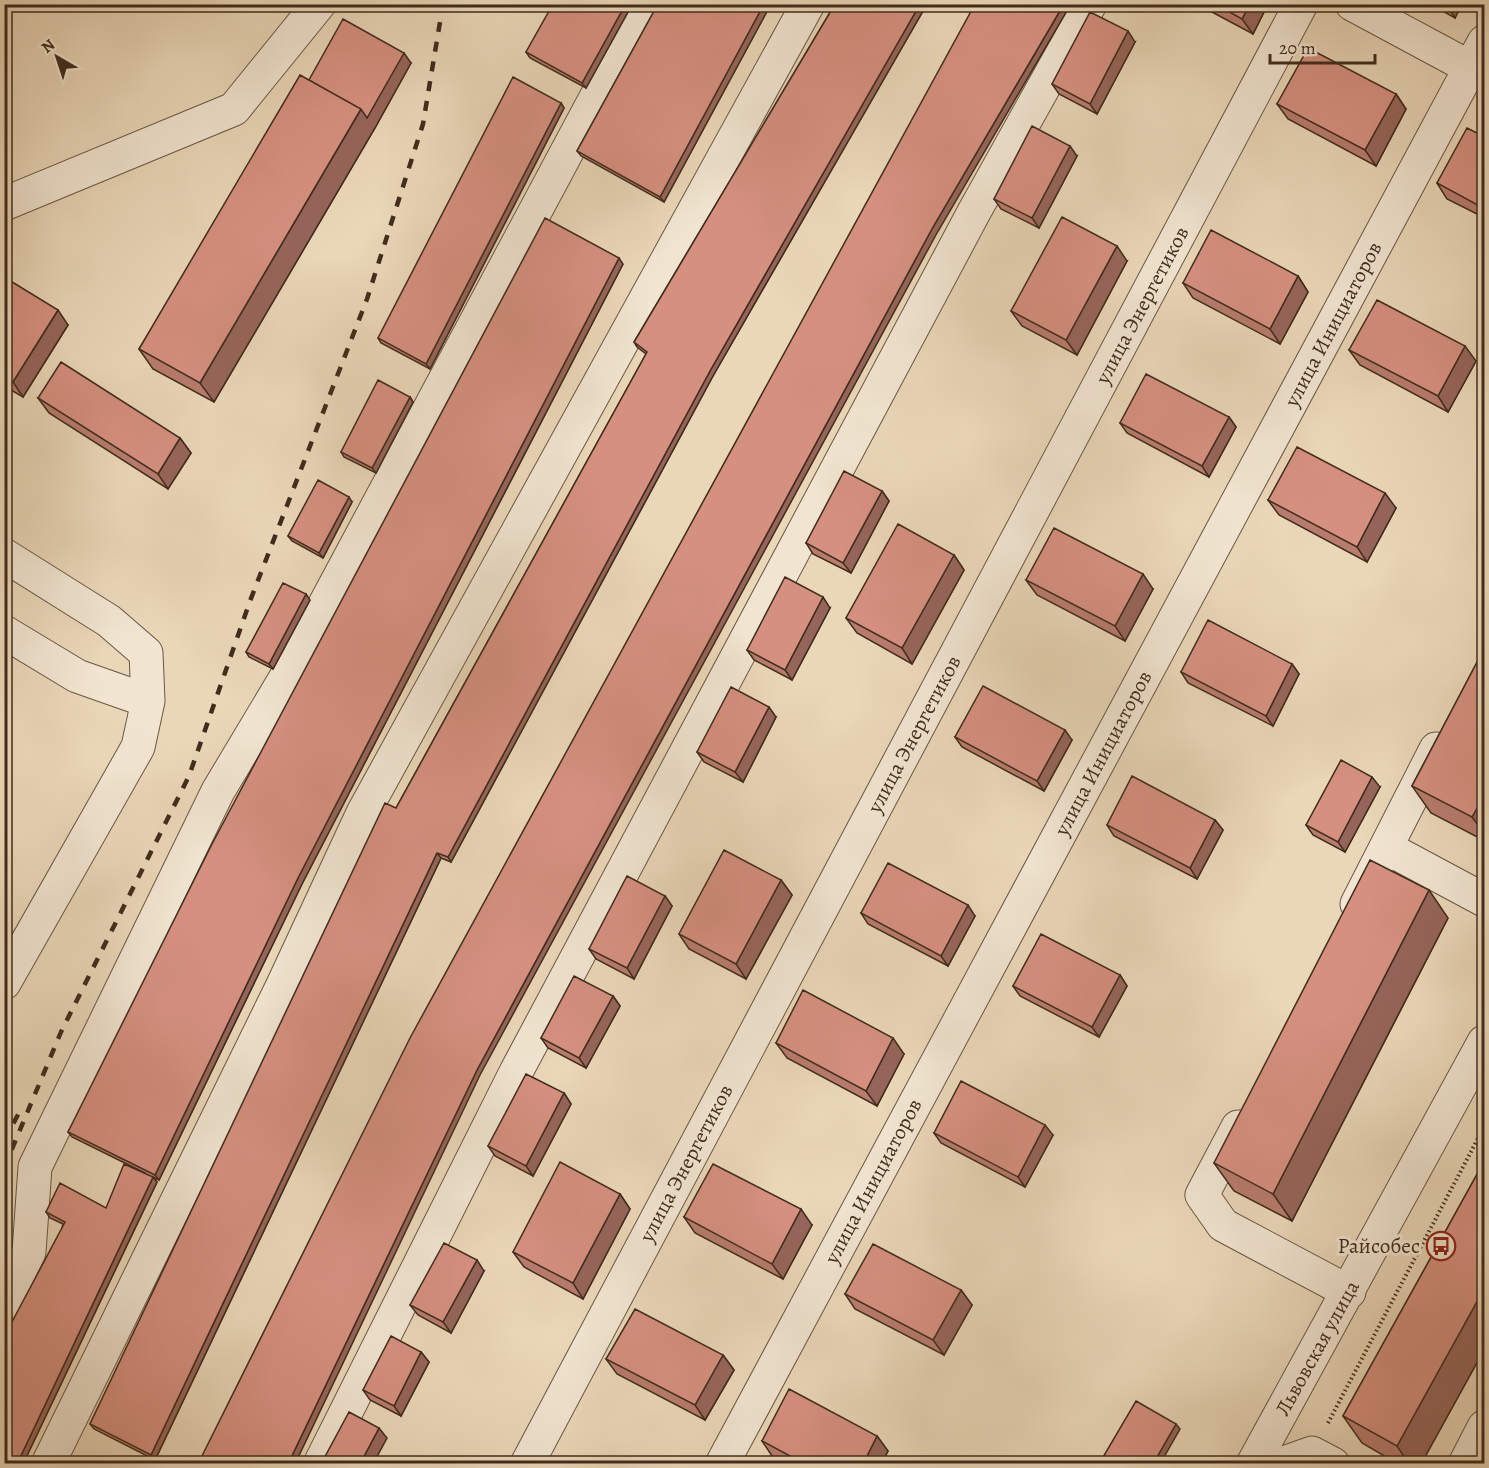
<svg xmlns="http://www.w3.org/2000/svg" width="1489" height="1468" viewBox="0 0 1489 1468" font-family="Alegreya,serif">
<style>
.lines{fill:none;stroke-linecap:round;stroke-linejoin:round}
.minor-casing{stroke:#6a5744;stroke-width:35}
.path{stroke:#402c1d;stroke-width:4;stroke-dasharray:1.5 3;stroke-linecap:butt}
.minor{stroke:#f1e5d1;stroke-width:33}
.rail{stroke:#402c1d;stroke-width:4.5;stroke-dasharray:10 10;stroke-linecap:butt}
.wall{fill:#b87c6e;stroke:#402c1d;stroke-width:1.5}
.shaded-wall{fill:#96655a;stroke:#402c1d;stroke-width:1.5}
.building{fill:#d69080;stroke:#402c1d;stroke-width:1.5}
.labels{text-anchor:middle;stroke-width:6;stroke-linejoin:round;paint-order:stroke}
.street-label{font-size:21px;fill:#402c1d;stroke:#f1e5d1}
.poi-label{font-size:21px;fill:#402c1d;stroke:#f1e5d1;text-anchor:end}
</style>
<rect width="100%" height="100%" fill="#ead7b8"/>
<filter id="stains"><feTurbulence type="fractalNoise" baseFrequency=".00333" numOctaves="4"/><feColorMatrix values="0 0 0 0 .2 0 0 0 0 .09 0 0 0 0 .02 0 0 0 .5 -.17"/></filter>
<radialGradient id="worn" r=".72"><stop offset=".6" stop-color="#630" stop-opacity="0"/><stop offset="1" stop-color="#630" stop-opacity=".3"/></radialGradient>
<g class="lines">
<!-- minor casing -->
<g class="minor-casing">
<path id="minor" d="M 1352,4 L 1484,75
M 4,204 L 234,109 L 319,4
M 4,555 L 109,621 L 146,653 L 148,701 L 138,747 L 4,983
M 4,632 L 77,676 L 148,701
M 1387,848 L 1484,900
M 1357,904 L 1436,749
M 1238,1127 L 1202,1195 L 1223,1225 L 1349,1292
M 4,1304 L 29,1252 L 35,1167 L 218,791 L 285,679 L 646,4
M 48,1464 L 282,987 L 363,813 L 808,4
M 320,1464 L 516,1072 L 974,212 L 1090,4
M 527,1464 L 1301,4
M 722,1464 L 1484,42
M 1253,1464 L 1484,1042
M 1281,1464 L 1312,1453 L 1333,1464
M 1465,1464 L 1484,1427"/>
</g>
<!-- path -->
<path class="path" d="M 1328,1423 L 1484,1127"/>
<!-- minor -->
<use href="#minor" class="minor"/>
<!-- rail -->
<path class="rail" d="M 4,1141 L 21,1109
M 4,1168 L 61,1032 L 189,776 L 250,601 L 367,299 L 423,124 L 440,22 L 441,4"/>
</g>
<!-- wall -->
<path class="wall" d="M 658,4 L 771,4 L 664,202 L 581,156 L 577,151 Z
M 835,4 L 927,4 L 713,376 L 451,862 L 441,858 L 155,1460 L 94,1429 L 90,1424 L 396,808 L 646,354 L 637,347 L 634,342 Z
M 1197,4 L 1268,4 L 1253,34 Z
M 1430,4 L 1462,4 L 1455,18 Z
M 628,12 L 586,88 L 530,58 L 526,52 Z
M 1135,42 L 1097,114 L 1059,94 L 1052,84 Z
M 411,63 L 375,128 L 214,402 L 153,369 L 139,349 L 309,80 Z
M 1396,94 L 1406,109 L 1376,166 L 1288,119 L 1277,104 Z
M 561,103 L 564,108 L 430,369 L 381,343 L 378,338 Z
M 1485,137 L 1485,218 L 1447,199 L 1437,183 Z
M 1077,156 L 1039,228 L 1001,209 L 994,199 Z
M 1127,261 L 1077,355 L 1022,326 L 1011,311 Z
M 623,264 L 302,884 L 159,1180 L 153,1177 L 157,1182 L 23,1464 L 4,1464 L 63,1224 L 50,1218 L 46,1212 L 106,1208 L 145,1173 L 72,1137 L 68,1132 Z
M 1298,276 L 1308,292 L 1280,344 L 1193,298 L 1183,283 Z
M 4,277 L 68,325 L 23,397 L 4,386 Z
M 1349,350 L 1476,361 L 1448,412 L 1360,365 Z
M 410,397 L 413,402 L 376,473 L 344,457 L 341,452 Z
M 38,398 L 180,438 L 191,453 L 168,489 L 49,413 Z
M 1229,417 L 1236,427 L 1209,477 L 1127,433 L 1120,423 Z
M 882,491 L 889,501 L 851,573 L 813,554 L 806,543 Z
M 1268,500 L 1396,508 L 1367,562 L 1279,515 Z
M 352,502 L 323,558 L 292,541 L 288,536 Z
M 954,555 L 964,570 L 912,664 L 857,633 L 846,618 Z
M 1026,580 L 1153,589 L 1125,641 L 1037,595 Z
M 310,600 L 273,669 L 249,657 L 246,652 Z
M 830,608 L 792,680 L 754,660 L 747,650 Z
M 1485,647 L 1485,841 L 1431,813 L 1412,786 Z
M 1292,664 L 1299,674 L 1273,726 L 1188,683 L 1181,672 Z
M 776,717 L 743,782 L 704,762 L 697,752 Z
M 955,737 L 1072,740 L 1044,791 L 962,747 Z
M 1380,787 L 1345,852 L 1313,835 L 1306,825 Z
M 1215,820 L 1223,830 L 1197,879 L 1114,836 L 1107,825 Z
M 781,880 L 792,895 L 746,979 L 689,949 L 679,934 Z
M 665,896 L 672,906 L 634,979 L 596,959 L 589,949 Z
M 861,913 L 975,916 L 948,966 L 868,924 Z
M 1448,918 L 1292,1221 L 1234,1191 L 1214,1163 Z
M 1120,975 L 1127,986 L 1099,1037 L 1020,996 L 1013,986 Z
M 613,996 L 620,1006 L 586,1068 L 548,1048 L 541,1038 Z
M 776,1043 L 904,1054 L 877,1106 L 787,1058 Z
M 564,1093 L 571,1104 L 533,1176 L 495,1156 L 488,1146 Z
M 934,1133 L 1053,1135 L 1025,1187 L 941,1143 Z
M 1485,1160 L 1485,1348 L 1421,1464 L 1398,1464 L 1362,1443 L 1343,1416 Z
M 620,1194 L 630,1209 L 583,1299 L 524,1267 L 513,1252 Z
M 684,1217 L 812,1225 L 783,1279 L 695,1233 Z
M 484,1271 L 451,1333 L 418,1315 L 410,1305 Z
M 961,1290 L 972,1305 L 944,1355 L 855,1309 L 845,1294 Z
M 421,1352 L 429,1362 L 401,1416 L 370,1400 L 363,1390 Z
M 723,1355 L 734,1370 L 705,1420 L 617,1374 L 606,1359 Z
M 877,1436 L 888,1451 L 881,1464 L 787,1464 L 772,1456 L 762,1441 Z"/>
<!-- shaded-wall -->
<path class="shaded-wall" d="M 764,4 L 771,4 L 664,202 L 660,197 Z
M 920,4 L 927,4 L 713,376 L 451,862 L 448,857 L 710,371 Z
M 1064,4 L 1071,4 L 937,233 L 480,1075 L 295,1464 L 288,1464 L 477,1070 L 933,227 Z
M 1250,4 L 1268,4 L 1253,34 L 1242,19 Z
M 1446,4 L 1462,4 L 1455,18 Z
M 624,7 L 628,12 L 586,88 L 582,83 Z
M 1128,31 L 1135,42 L 1097,114 L 1090,104 Z
M 404,53 L 411,63 L 375,128 L 214,402 L 200,383 L 361,109 Z
M 1396,94 L 1406,109 L 1376,166 L 1365,150 Z
M 561,103 L 564,108 L 430,369 L 426,364 Z
M 1070,146 L 1077,156 L 1039,228 L 1032,218 Z
M 1117,246 L 1127,261 L 1077,355 L 1066,340 Z
M 619,258 L 623,264 L 302,884 L 159,1180 L 155,1175 L 298,878 Z
M 1298,276 L 1308,292 L 1280,344 L 1270,329 Z
M 58,310 L 68,325 L 23,397 L 13,382 Z
M 1465,346 L 1476,361 L 1448,412 L 1438,396 Z
M 410,397 L 413,402 L 376,473 L 372,468 Z
M 1229,417 L 1236,427 L 1209,477 L 1202,466 Z
M 180,438 L 191,453 L 168,489 L 158,474 Z
M 882,491 L 889,501 L 851,573 L 843,563 Z
M 1385,493 L 1396,508 L 1367,562 L 1357,547 Z
M 349,497 L 352,502 L 323,558 L 319,553 Z
M 954,555 L 964,570 L 912,664 L 902,648 Z
M 1143,574 L 1153,589 L 1125,641 L 1115,626 Z
M 306,594 L 310,600 L 273,669 L 269,664 Z
M 823,597 L 830,608 L 792,680 L 785,670 Z
M 1292,664 L 1299,674 L 1273,726 L 1266,716 Z
M 769,707 L 776,717 L 743,782 L 735,772 Z
M 1065,730 L 1072,740 L 1044,791 L 1037,781 Z
M 1372,777 L 1380,787 L 1345,852 L 1338,842 Z
M 1485,794 L 1485,835 L 1472,817 Z
M 1215,820 L 1223,830 L 1197,879 L 1190,868 Z
M 437,853 L 441,858 L 155,1460 L 151,1455 Z
M 781,880 L 792,895 L 746,979 L 736,964 Z
M 1429,890 L 1448,918 L 1292,1221 L 1273,1194 Z
M 665,896 L 672,906 L 634,979 L 627,968 Z
M 968,905 L 975,916 L 948,966 L 941,956 Z
M 1120,975 L 1127,986 L 1099,1037 L 1092,1027 Z
M 613,996 L 620,1006 L 586,1068 L 579,1058 Z
M 893,1038 L 904,1054 L 877,1106 L 866,1091 Z
M 564,1093 L 571,1104 L 533,1176 L 526,1166 Z
M 1045,1125 L 1053,1135 L 1025,1187 L 1018,1177 Z
M 153,1177 L 157,1182 L 23,1464 L 17,1464 Z
M 620,1194 L 630,1209 L 583,1299 L 573,1283 Z
M 801,1209 L 812,1225 L 783,1279 L 772,1264 Z
M 477,1260 L 484,1271 L 451,1333 L 443,1322 Z
M 1485,1287 L 1485,1348 L 1421,1464 L 1409,1464 L 1397,1446 Z
M 961,1290 L 972,1305 L 944,1355 L 933,1340 Z
M 421,1352 L 429,1362 L 401,1416 L 394,1406 Z
M 723,1355 L 734,1370 L 705,1420 L 695,1405 Z
M 1176,1424 L 1180,1429 L 1160,1464 L 1153,1464 Z
M 379,1428 L 387,1438 L 373,1464 L 360,1464 Z
M 877,1436 L 888,1451 L 881,1464 L 863,1464 Z"/>
<!-- building -->
<path class="building" d="M 553,4 L 620,4 L 624,7 L 582,83 L 526,52 Z
M 658,4 L 764,4 L 660,197 L 577,151 Z
M 835,4 L 920,4 L 710,371 L 448,857 L 437,853 L 151,1455 L 90,1424 L 385,803 L 396,808 L 647,352 L 634,342 Z
M 975,4 L 1064,4 L 933,227 L 477,1070 L 288,1464 L 198,1464 L 410,1038 Z
M 1215,4 L 1250,4 L 1242,19 Z
M 1090,12 L 1128,31 L 1090,104 L 1052,84 Z
M 343,19 L 404,53 L 367,118 L 361,109 L 309,80 Z
M 1308,48 L 1396,94 L 1365,150 L 1277,104 Z
M 300,75 L 361,109 L 200,383 L 139,349 Z
M 513,77 L 561,103 L 426,364 L 378,338 Z
M 1032,126 L 1070,146 L 1032,218 L 994,199 Z
M 1467,128 L 1485,137 L 1485,209 L 1437,183 Z
M 1062,217 L 1117,246 L 1066,340 L 1011,311 Z
M 545,218 L 619,258 L 298,878 L 155,1175 L 68,1132 L 212,844 Z
M 1211,230 L 1298,276 L 1270,329 L 1183,283 Z
M 4,277 L 58,310 L 13,382 L 4,377 Z
M 1377,300 L 1465,346 L 1438,396 L 1349,350 Z
M 61,362 L 180,438 L 158,474 L 38,398 Z
M 1146,374 L 1229,417 L 1202,466 L 1120,423 Z
M 378,380 L 410,397 L 372,468 L 341,452 Z
M 1297,447 L 1385,493 L 1357,547 L 1268,500 Z
M 844,471 L 882,491 L 843,563 L 806,543 Z
M 318,480 L 349,497 L 319,553 L 288,536 Z
M 898,524 L 954,555 L 902,648 L 846,618 Z
M 1054,528 L 1143,574 L 1115,626 L 1026,580 Z
M 785,577 L 823,597 L 785,670 L 747,650 Z
M 283,583 L 306,594 L 269,664 L 246,652 Z
M 1208,620 L 1292,664 L 1266,716 L 1181,672 Z
M 1485,647 L 1485,794 L 1472,817 L 1412,786 Z
M 983,686 L 1065,730 L 1037,781 L 955,737 Z
M 731,687 L 769,707 L 735,772 L 697,752 Z
M 1341,760 L 1372,777 L 1338,842 L 1306,825 Z
M 1132,776 L 1215,820 L 1190,868 L 1107,825 Z
M 724,850 L 781,880 L 736,964 L 679,934 Z
M 1370,860 L 1429,890 L 1273,1194 L 1214,1163 Z
M 888,863 L 968,905 L 941,956 L 861,913 Z
M 627,876 L 665,896 L 627,968 L 589,949 Z
M 1041,934 L 1120,975 L 1092,1027 L 1013,986 Z
M 574,976 L 613,996 L 579,1058 L 541,1038 Z
M 803,990 L 893,1038 L 866,1091 L 776,1043 Z
M 526,1074 L 564,1093 L 526,1166 L 488,1146 Z
M 961,1081 L 1045,1125 L 1018,1177 L 934,1133 Z
M 1485,1160 L 1485,1287 L 1397,1446 L 1343,1416 Z
M 560,1162 L 620,1194 L 573,1283 L 513,1252 Z
M 124,1164 L 153,1177 L 17,1464 L 4,1464 L 4,1337 L 65,1222 L 46,1212 L 60,1183 L 106,1208 Z
M 713,1164 L 801,1209 L 772,1264 L 684,1217 Z
M 444,1243 L 477,1260 L 443,1322 L 410,1305 Z
M 873,1244 L 961,1290 L 933,1340 L 845,1294 Z
M 635,1309 L 723,1355 L 695,1405 L 606,1359 Z
M 391,1336 L 421,1352 L 394,1406 L 363,1390 Z
M 789,1389 L 877,1436 L 863,1464 L 805,1464 L 762,1441 Z
M 1136,1401 L 1176,1424 L 1153,1464 L 1099,1464 Z
M 349,1412 L 379,1428 L 360,1464 L 321,1464 Z"/>
<!-- icons -->
<defs>
<g id="bus-ring" transform="scale(1.5)"><circle r="9.5" fill="#f1e5d1" stroke="#8f2418" stroke-width="1.5"/><path d="M-5-6H5V4H4V6H2V4H-2V6H-4V4H-5ZM-3.5-4V0h7V-4ZM-3.5 1.2v1.5H-2V1.2ZM2 1.2v1.5H3.5V1.2Z" fill="#8f2418"/></g>
</defs>
<g fill-rule="evenodd">
<use href="#bus-ring" x="1441" y="1246"/>
</g>
<g class="labels">
<!-- street labels -->
<g class="street-label">
<text transform="translate(1142 305) rotate(-62)" y="7">улица Энергетиков</text>
<text transform="translate(1333 324) rotate(-62)" y="7">улица Инициаторов</text>
<text transform="translate(914 734) rotate(-62)" y="7">улица Энергетиков</text>
<text transform="translate(1103 753) rotate(-62)" y="7">улица Инициаторов</text>
<text transform="translate(686 1163) rotate(-62)" y="7">улица Энергетиков</text>
<text transform="translate(873 1181) rotate(-62)" y="7">улица Инициаторов</text>
<text transform="translate(1317 1348) rotate(-61)" y="7">Львовская улица</text>
</g>
<!-- poi labels -->
<g class="poi-label">
<text x="1420" y="1253">Райсобес</text>
</g>
</g>
<!-- margin -->
<rect width="1489" height="1468" fill="none" stroke="#ead7b8" stroke-width="24"/>
<rect x="6" y="6" width="1477" height="1456" fill="none" stroke="#402c1d" stroke-width="3"/>
<rect x="12" y="12" width="1465" height="1444" fill="none" stroke="#402c1d" stroke-width="1.5"/>
<!-- north arrow -->
<g transform="translate(57 57) rotate(321)" stroke="#f1e5d1" stroke-width="4.5" paint-order="stroke">
<path d="M0-4.5L10 22L0 15L-10 22Z" fill="#402c1d"/>
<text y="-9" font-size="16" font-weight="bold" text-anchor="middle" fill="#402c1d">N</text>
</g>
<!-- scale -->
<path d="M1270 54v9h105v-9" fill="none" stroke="#402c1d" stroke-width="3"/>
<text x="1279" y="54" font-size="18" fill="#402c1d" stroke="#f1e5d1" stroke-width="4.5" paint-order="stroke">20 m</text>
<rect width="100%" height="100%" filter="url(#stains)"/>
<rect width="100%" height="100%" fill="url(#worn)"/>
</svg>
